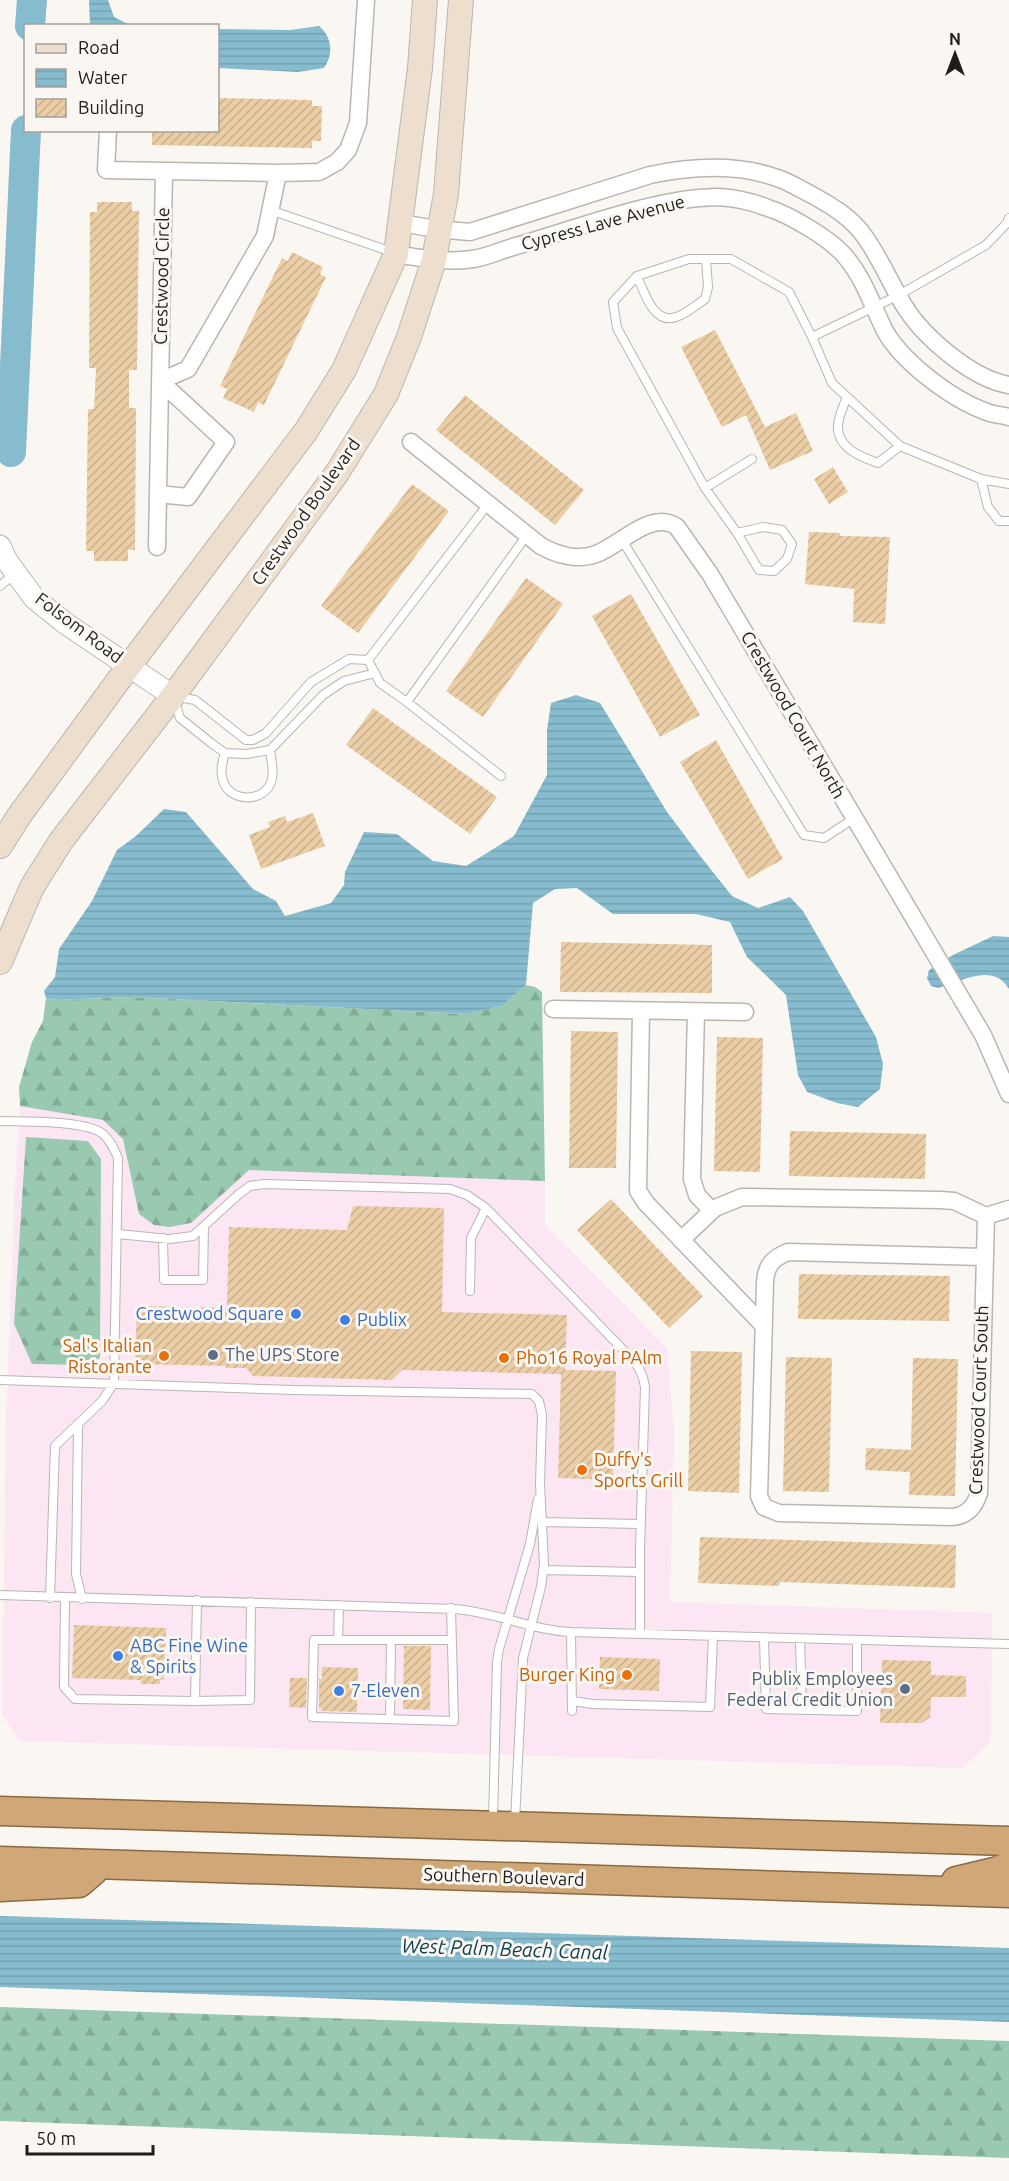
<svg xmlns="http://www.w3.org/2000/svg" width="1009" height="2181" viewBox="0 0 1009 2181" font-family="Ubuntu,sans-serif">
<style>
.commercial{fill:#fce6f4}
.forest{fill:url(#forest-firs)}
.water{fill:url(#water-rules)}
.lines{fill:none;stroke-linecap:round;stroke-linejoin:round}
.river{stroke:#86bcce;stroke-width:30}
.building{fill:url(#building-hatch)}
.service-casing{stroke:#b9b6b2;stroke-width:10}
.minor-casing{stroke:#b9b6b2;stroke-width:19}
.tertiary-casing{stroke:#b9b6b2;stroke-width:23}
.secondary-casing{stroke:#b9b6b2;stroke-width:26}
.trunk-casing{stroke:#8a6943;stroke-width:31}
.service{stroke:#fff;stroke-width:8}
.minor{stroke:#fff;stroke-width:16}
.tertiary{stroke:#fff;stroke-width:21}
.secondary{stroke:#eddecd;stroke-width:24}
.trunk{stroke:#d0a878;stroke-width:28}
.shop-dot{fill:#3f7fe0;stroke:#faf7f2;stroke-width:2}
.service-dot{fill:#5c6f8a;stroke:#faf7f2;stroke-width:2}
.food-dot{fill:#e8710a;stroke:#faf7f2;stroke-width:2}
.labels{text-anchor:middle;stroke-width:6;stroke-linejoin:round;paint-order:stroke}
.street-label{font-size:18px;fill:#1f1e1d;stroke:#faf7f2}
.shop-label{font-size:18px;fill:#366cbe;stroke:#faf7f2;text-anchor:start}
.food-label{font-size:18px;fill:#c56008;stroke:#faf7f2;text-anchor:end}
.service-label{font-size:18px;fill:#4e5e75;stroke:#faf7f2;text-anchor:start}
.water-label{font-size:20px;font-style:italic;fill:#0f3f4c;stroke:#faf7f2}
</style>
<defs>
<pattern id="forest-firs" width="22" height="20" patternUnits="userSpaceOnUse" patternTransform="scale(1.5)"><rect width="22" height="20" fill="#99c9b0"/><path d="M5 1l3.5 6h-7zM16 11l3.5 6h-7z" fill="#83ac97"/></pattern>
<pattern id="water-rules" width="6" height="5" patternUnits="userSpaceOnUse" patternTransform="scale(1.5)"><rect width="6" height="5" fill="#86bcce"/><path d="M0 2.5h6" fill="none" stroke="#73a1b0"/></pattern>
<pattern id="building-hatch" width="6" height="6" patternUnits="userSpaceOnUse" patternTransform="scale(1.5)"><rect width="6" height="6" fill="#ebcda6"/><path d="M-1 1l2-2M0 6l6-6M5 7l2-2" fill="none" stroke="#c9b08e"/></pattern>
</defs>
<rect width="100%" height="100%" fill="#faf7f2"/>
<!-- commercial -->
<path class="commercial" d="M 20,1106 L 103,1120 L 123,1139 L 139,1214 L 191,1223 L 248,1170 L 545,1181 L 545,1224 L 667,1348 L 674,1434 L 670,1602 L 992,1613 L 991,1741 L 963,1768 L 20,1741 L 2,1715 L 6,1424 L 15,1181 Z"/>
<!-- forest -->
<path class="forest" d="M 526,985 L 535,987 L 542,992 L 545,1181 L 249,1170 L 191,1223 L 170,1227 L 154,1225 L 139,1214 L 123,1139 L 103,1120 L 20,1106 L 19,1087 L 32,1042 L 43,1021 L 46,998 L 57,1000 L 131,997 L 466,1014 L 502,1006 Z
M 26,1137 L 88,1141 L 101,1159 L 100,1358 L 88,1365 L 32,1364 L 14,1324 Z
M 0,2007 L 1009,2041 L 1009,2158 L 0,2121 Z"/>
<!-- water -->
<path class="water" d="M 89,0 L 108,0 L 114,17 L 130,25 L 90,25 Z
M 319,26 C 332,37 334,54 324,68 L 298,72 L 218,68 L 218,29 L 290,30 Z
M 576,695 L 600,703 L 667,812 L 701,857 L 732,896 L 758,908 L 790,897 L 803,911 L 876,1037 L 883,1064 L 880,1089 L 858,1107 L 837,1103 L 807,1092 L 798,1075 L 786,995 L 747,957 L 730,922 L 696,914 L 613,914 L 577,888 L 555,889 L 533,903 L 526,985 L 502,1006 L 466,1014 L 131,997 L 57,1000 L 46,998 L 44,991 L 55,977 L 59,949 L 92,901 L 117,850 L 136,836 L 164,809 L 186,812 L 253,889 L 276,901 L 285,916 L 331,903 L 344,885 L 345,872 L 364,832 L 397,834 L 433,861 L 466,866 L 514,836 L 547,775 L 547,730 L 551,703 Z
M 993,936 L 1009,937 L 1009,989 C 994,962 961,981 938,988 L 931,986 L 927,978 L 929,970 L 953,955 Z
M 0,1916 L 1009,1948 L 1009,2022 L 0,1987 Z"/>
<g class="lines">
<!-- river -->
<path class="river" d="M 30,26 L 32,0
M 11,452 L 26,130"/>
</g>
<!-- building -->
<path class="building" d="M 218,98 L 312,100 L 312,106 L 322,106 L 321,141 L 312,141 L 312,148 L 152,145 L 152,130 L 218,130 Z
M 97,202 L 132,202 L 132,211 L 139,211 L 137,370 L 129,370 L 129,408 L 136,408 L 135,550 L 128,550 L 128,561 L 94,561 L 94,551 L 86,551 L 88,409 L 94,409 L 96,368 L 89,368 L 90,212 L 97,212 Z
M 292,252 L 323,267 L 320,274 L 326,277 L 264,405 L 258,402 L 254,412 L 223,398 L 227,389 L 220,386 L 282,258 L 288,261 Z
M 715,330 L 765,427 L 796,413 L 813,451 L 770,470 L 746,415 L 722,427 L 681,347 Z
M 465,395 L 584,490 L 555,525 L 436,430 Z
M 833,467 L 848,492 L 829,504 L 814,479 Z
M 412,484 L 449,511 L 358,633 L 321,606 Z
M 809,532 L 840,533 L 840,536 L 890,537 L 885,624 L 853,622 L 854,589 L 805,584 Z
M 526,578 L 563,604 L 483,717 L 446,691 Z
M 631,594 L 700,715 L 660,737 L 592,616 Z
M 373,708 L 497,797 L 470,834 L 346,745 Z
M 716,740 L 783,859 L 748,879 L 680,762 Z
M 313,813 L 325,846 L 261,869 L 249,835 L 270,827 L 268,822 L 285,816 L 287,822 Z
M 561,942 L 712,945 L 712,993 L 560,992 Z
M 571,1031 L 618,1032 L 616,1168 L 569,1168 Z
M 717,1037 L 763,1038 L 760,1172 L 714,1171 Z
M 790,1131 L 926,1134 L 925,1179 L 789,1176 Z
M 611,1199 L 703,1296 L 669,1328 L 577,1230 Z
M 353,1206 L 444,1208 L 442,1312 L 567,1315 L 565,1370 L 616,1371 L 613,1480 L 558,1478 L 561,1374 L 402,1370 L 392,1380 L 253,1376 L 246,1368 L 226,1368 L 226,1366 L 135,1364 L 137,1306 L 227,1308 L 229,1227 L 347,1230 Z
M 799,1274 L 950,1276 L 949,1321 L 798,1319 Z
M 691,1351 L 742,1352 L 739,1493 L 688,1491 Z
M 786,1357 L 832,1358 L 829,1492 L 783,1491 Z
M 913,1358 L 958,1359 L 955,1496 L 909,1495 L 910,1472 L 865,1470 L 866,1448 L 911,1450 Z
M 700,1537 L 956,1545 L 955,1588 L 780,1582 L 779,1586 L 698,1583 Z
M 74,1625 L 166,1628 L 164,1680 L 160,1680 L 160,1684 L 141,1684 L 141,1680 L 72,1678 Z
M 404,1646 L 431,1646 L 430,1710 L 403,1709 Z
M 600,1657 L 660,1659 L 659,1691 L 599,1689 Z
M 882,1660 L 931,1661 L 931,1675 L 966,1676 L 966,1697 L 931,1697 L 930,1717 L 922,1723 L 880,1723 Z
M 322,1667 L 358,1668 L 357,1712 L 321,1711 L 321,1708 L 319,1708 L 319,1679 L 322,1679 Z
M 290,1678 L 307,1678 L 306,1708 L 289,1707 Z"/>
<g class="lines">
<!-- service casing -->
<g class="service-casing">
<path id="service" d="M 270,210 L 395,253
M 1009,218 L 1007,223 L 986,245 L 899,295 L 812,337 L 832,383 L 900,446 L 981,479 L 1009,484
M 637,276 C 644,291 653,325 676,317 C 686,314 696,305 705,299 L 708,287 L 706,259
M 847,397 C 844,405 838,417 838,426 C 837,448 861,457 878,463 L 900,446
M 752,459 L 705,488 L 617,328 L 613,302 L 637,276 L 689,259 L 731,259 L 789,292 L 812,337
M 981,479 L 988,507 L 999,521 L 1009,521
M 705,488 L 737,533 L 763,527 L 782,530 L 792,544 L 787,559 L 774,571 L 759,570 L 737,533
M 622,540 L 804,835 L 824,838 L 853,819
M 0,586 L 15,573
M 368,660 L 349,659 L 311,682 L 266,733 L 253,740 L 246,740 L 195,700 L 173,696 L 180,718 L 211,743 L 225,753 L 247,754 L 270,750 L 323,695 L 344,681 L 375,673
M 368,660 L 380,683 L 407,702 L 527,535
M 368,660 L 488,504
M 407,702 L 501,776
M 225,753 C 223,760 220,768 222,776 C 225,803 266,805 272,779 C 274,770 271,759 270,750
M 0,1121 C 23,1122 86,1120 103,1134 C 111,1141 114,1149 118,1158 L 114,1383 L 102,1401 L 55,1446 L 50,1598
M 118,1234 L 169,1239 L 193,1236 L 239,1194 L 250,1186 L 264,1184 L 450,1189 L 467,1195 L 486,1208 L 630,1357 C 639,1367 643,1374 645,1387 L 640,1549 L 640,1634
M 163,1238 L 164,1280 L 203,1280 L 204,1226
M 470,1291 L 471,1238 L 486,1208
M 0,1380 L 294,1390 L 532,1394 L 539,1401 L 542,1415 L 540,1484 L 544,1564 L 541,1587 L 523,1658 L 515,1821
M 78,1425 L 76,1574 L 82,1599
M 542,1522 L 640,1524
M 543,1570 L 640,1572
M 0,1595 L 455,1609 C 495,1612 531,1630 571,1632 L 1009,1644
M 65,1598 L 64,1687 L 75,1699 L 195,1701 L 197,1600
M 339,1605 L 338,1640 L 314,1640 L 312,1717 L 454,1721 L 451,1608
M 571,1632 L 572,1711
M 764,1638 L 766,1709 L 857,1711 L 857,1640
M 800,1639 L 802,1709
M 338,1640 L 451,1640
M 195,1701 L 250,1700 L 251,1602
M 572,1701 L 593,1704 L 710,1707 L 713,1636
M 390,1719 L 391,1640
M 493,1820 L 497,1662 L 499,1649 L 530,1544 L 538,1499"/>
</g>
<!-- minor casing -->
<g class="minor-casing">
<path id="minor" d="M 108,130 L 106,170 L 278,173 L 319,172 L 337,162 L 348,150 L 358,123 L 366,0
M 401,223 L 436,229 L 470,232 L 650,175 C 693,166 738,163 780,179 C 791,183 802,190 812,195 C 832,206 852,218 865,237 C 880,258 890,282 903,304 C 922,336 972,379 1009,385
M 396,254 C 421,258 447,263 473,259 C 487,257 502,250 516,246 C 576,229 657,197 719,197 C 735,198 753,202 768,208 C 790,215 829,238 844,255 C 864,278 872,305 885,331 C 903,363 953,400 987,412 C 994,415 1002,415 1009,417
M 411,442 L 541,546 C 557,555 578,561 596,554 C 621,545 651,509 677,527 L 710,574 L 983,1035 L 1009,1094
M 158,494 L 188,497 L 226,442 L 160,381 L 188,369 L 265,236 L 278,173
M 157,547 L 164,171
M 553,1009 L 745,1012
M 641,1011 L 638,1191 L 646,1203 L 764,1326
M 696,1012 L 692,1179 L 697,1195 L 712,1211
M 681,1240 L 715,1208 L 742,1197 L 940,1200 L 954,1201 L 986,1216 L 1009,1209
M 984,1257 L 788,1252 C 773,1258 766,1265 765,1282 L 759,1496 L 764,1507 L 779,1513 L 952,1517 C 967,1516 975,1506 979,1493 L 986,1216"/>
</g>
<!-- tertiary casing -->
<g class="tertiary-casing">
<path id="tertiary" d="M 0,546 L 7,561 L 34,598 L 65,623 L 173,696"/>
</g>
<!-- secondary casing -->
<g class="secondary-casing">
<path id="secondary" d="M 0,846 L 19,816 L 129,666 L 306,431 L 344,370 L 396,254 L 420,68 L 425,0
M 0,962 L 32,887 L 61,841 L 173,696 L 337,473 L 386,394 L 409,337 L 434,260 L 446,194 L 461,0"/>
</g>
<!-- trunk casing -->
<g class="trunk-casing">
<path id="trunk" d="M 0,1811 L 1009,1841
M 0,1861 L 1009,1893
M 956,1881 L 998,1871 L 1009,1866
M 0,1887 L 79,1883 L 93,1871"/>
</g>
<!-- service -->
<use href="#service" class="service"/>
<!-- minor -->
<use href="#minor" class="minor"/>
<!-- tertiary -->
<use href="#tertiary" class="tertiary"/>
<!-- secondary -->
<use href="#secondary" class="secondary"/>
<!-- trunk -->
<use href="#trunk" class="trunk"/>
</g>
<!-- markers -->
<g class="shop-dot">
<circle cx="296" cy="1314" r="6"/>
<circle cx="345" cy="1320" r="6"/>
<circle cx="118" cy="1656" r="6"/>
<circle cx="339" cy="1691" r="6"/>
</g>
<g class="service-dot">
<circle cx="213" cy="1355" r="6"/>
<circle cx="905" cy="1689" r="6"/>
</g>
<g class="food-dot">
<circle cx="164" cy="1356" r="6"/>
<circle cx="504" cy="1358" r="6"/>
<circle cx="582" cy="1470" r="6"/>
<circle cx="627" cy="1675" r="6"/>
</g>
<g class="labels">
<!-- street labels -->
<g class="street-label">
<text transform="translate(603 223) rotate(-15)" y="6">Cypress Lave Avenue</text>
<text transform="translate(162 276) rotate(-89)" y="6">Crestwood Circle</text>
<text transform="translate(306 512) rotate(-55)" y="6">Crestwood Boulevard</text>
<text transform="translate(79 628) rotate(37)" y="6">Folsom Road</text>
<text transform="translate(793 715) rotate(60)" y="6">Crestwood Court North</text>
<text transform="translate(979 1400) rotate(-88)" y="6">Crestwood Court South</text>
<text transform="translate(504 1877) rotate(2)" y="6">Southern Boulevard</text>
</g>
<!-- shop labels -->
<g class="shop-label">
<text x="284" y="1320" text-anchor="end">Crestwood Square</text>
<text x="357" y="1326">Publix</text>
<text x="130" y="1652">ABC Fine Wine<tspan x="130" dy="21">&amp; Spirits</tspan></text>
<text x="351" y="1697">7-Eleven</text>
</g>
<!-- food labels -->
<g class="food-label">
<text x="152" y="1352">Sal's Italian<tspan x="152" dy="21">Ristorante</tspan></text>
<text x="516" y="1364" text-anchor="start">Pho16 Royal PAlm</text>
<text x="594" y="1466" text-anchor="start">Duffy's<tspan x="594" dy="21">Sports Grill</tspan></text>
<text x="615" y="1681">Burger King</text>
</g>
<!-- service labels -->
<g class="service-label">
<text x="225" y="1361">The UPS Store</text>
<text x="893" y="1685" text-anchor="end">Publix Employees<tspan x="893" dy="21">Federal Credit Union</tspan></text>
</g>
<!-- water labels -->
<g class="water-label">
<text transform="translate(505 1949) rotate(2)" y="7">West Palm Beach Canal</text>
</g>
</g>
<!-- legend -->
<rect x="24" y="24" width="195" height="108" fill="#faf7f2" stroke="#a2a09d" stroke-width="1.5"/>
<rect x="36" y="44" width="30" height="9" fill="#eddecd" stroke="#a2a09d" stroke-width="1.5"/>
<text x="78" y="54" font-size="18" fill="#1f1e1d">Road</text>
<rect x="36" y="69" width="30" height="18" fill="url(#water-rules)" stroke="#a2a09d" stroke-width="1.5"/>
<text x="78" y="84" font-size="18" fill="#1f1e1d">Water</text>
<rect x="36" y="99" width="30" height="18" fill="url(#building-hatch)" stroke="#a2a09d" stroke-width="1.5"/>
<text x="78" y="114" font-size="18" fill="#1f1e1d">Building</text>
<!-- north arrow -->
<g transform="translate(955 54)" stroke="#faf7f2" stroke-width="4.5" paint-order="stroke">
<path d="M0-4.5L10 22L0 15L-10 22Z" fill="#1f1e1d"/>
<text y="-9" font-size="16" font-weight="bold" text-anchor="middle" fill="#1f1e1d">N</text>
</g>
<!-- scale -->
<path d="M27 2145v9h126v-9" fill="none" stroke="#1f1e1d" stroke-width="3"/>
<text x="36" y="2145" font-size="18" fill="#1f1e1d" stroke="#faf7f2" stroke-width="4.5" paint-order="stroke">50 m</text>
</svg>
